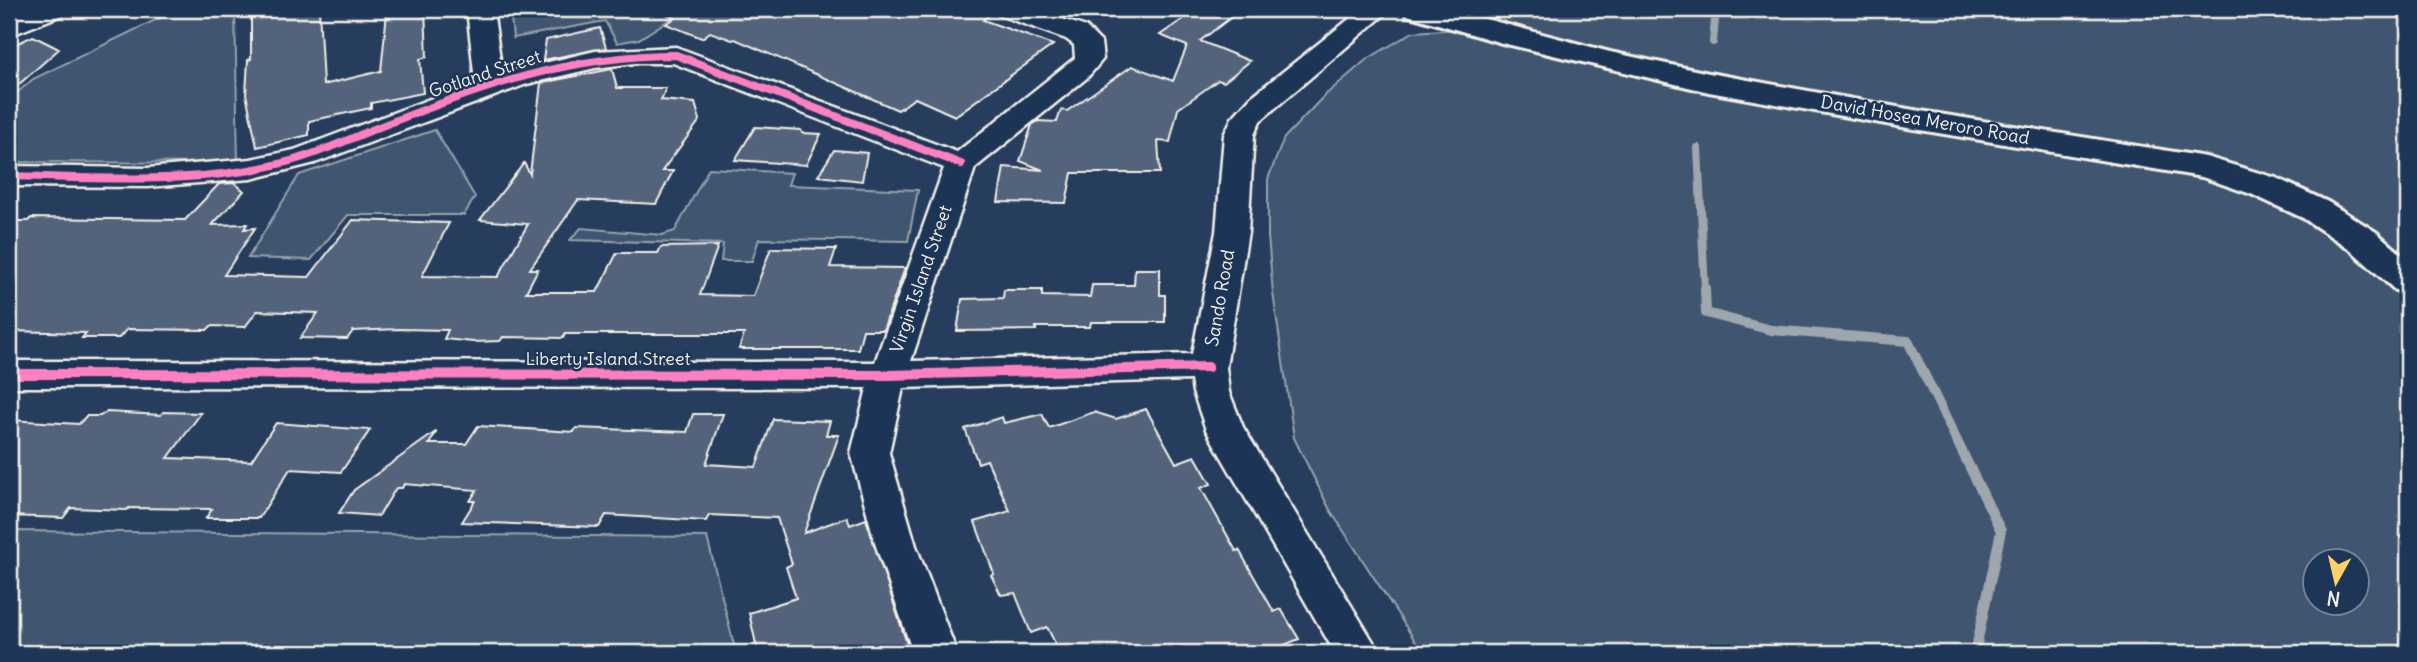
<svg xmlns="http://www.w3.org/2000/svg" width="2417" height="662" viewBox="0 0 2417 662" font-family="Delius,sans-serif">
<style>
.green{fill:#40546f;stroke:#9aa2ac;stroke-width:2;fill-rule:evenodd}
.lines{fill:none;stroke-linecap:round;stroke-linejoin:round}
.stream-far1{stroke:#9fa7ae;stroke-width:8}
.stream{stroke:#9fa7ae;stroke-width:10}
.building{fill:#52647b;stroke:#f4f1e8;stroke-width:2}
.street-casing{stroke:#f4f1e8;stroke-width:5}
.secondary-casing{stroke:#f4f1e8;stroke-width:6}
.street{fill:#1d3557;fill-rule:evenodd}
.secondary{fill:#1d3557;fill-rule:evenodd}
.cycleway-far1-casing{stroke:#1d3557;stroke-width:11}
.cycleway-casing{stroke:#1d3557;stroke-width:14}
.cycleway-far1{stroke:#ff80c0;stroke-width:8}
.cycleway{stroke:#ff80c0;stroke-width:10}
.labels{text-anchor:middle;stroke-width:5;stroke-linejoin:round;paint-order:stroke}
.street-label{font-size:18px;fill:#f4f1e8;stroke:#1d3557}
</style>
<rect width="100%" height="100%" fill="#263d5d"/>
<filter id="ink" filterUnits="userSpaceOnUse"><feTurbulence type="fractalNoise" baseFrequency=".0143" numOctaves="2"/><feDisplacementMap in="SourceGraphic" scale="14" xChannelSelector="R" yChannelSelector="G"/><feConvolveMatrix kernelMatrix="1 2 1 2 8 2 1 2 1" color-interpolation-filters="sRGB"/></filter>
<g filter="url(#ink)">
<!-- green -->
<path class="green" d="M 178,9 L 235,9 L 238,163 L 9,162 L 9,100 L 33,79 Z
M 555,9 L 686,9 L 639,39 L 617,43 L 605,21 L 513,38 L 511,17 Z
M 1466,9 L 2408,9 L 2408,653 L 1423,653 L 1330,510 L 1294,438 L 1273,293 L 1268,236 L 1268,179 L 1284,138 L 1323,97 L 1366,60 L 1413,32 L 1476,28 ZM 2316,560 L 2358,560 L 2358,602 L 2316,602 Z
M 435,130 L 475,197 L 464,215 L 348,215 L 311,260 L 248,258 L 299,175 Z
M 709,168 L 792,173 L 788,185 L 918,190 L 908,241 L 759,239 L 752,261 L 721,261 L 723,244 L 570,240 L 581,228 L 662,235 L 675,231 Z
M 9,531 L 707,537 L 736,653 L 9,653 Z"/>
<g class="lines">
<!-- stream-far1 -->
<path class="stream-far1" d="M 1713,42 L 1716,9
M 1698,148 L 1705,290"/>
<!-- stream -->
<path class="stream" d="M 1705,288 L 1706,313 L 1771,330 L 1908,341 L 2001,531 L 1975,653"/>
</g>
<!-- building -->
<path class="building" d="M 251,9 L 319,9 L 323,85 L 381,71 L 387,12 L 425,9 L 427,57 L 420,59 L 423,93 L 371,103 L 371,108 L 309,121 L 309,135 L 257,147 L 246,94 L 248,60 L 251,59 Z
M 655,9 L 992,9 L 994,12 L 983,20 L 1053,45 L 955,116 L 915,98 L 898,110 L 735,39 L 732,40 L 710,32 L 702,38 L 666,24 L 675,18 Z
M 1198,9 L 1242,9 L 1200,41 L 1250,61 L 1224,82 L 1218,80 L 1178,109 L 1170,142 L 1158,141 L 1160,173 L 1072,173 L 1066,203 L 998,202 L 1004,167 L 1043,170 L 1020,161 L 1032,125 L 1038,121 L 1057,122 L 1061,110 L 1067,111 L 1132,66 L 1173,81 L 1187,46 L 1160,35 Z
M 600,28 L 606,48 L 543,60 L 546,40 Z
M 33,36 L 59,49 L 9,93 L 9,47 Z
M 612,69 L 617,88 L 666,88 L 661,100 L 695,103 L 700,120 L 662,171 L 673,171 L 656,204 L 578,200 L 530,269 L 538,269 L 526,292 L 597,292 L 617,253 L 658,253 L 661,247 L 718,246 L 700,295 L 753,296 L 771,248 L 836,249 L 830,267 L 905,268 L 883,330 L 863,330 L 858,349 L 739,349 L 744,334 L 565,334 L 563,338 L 503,337 L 500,341 L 473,342 L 444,339 L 448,330 L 399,329 L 353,331 L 347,339 L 300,338 L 318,313 L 257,311 L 245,327 L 211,326 L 207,330 L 127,329 L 119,338 L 82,338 L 86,333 L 9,331 L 9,221 L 28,221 L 31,218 L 185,220 L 219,184 L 235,183 L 244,191 L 212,225 L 247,224 L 244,229 L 255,228 L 224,275 L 309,277 L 353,220 L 449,223 L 422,276 L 498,277 L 528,224 L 480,220 L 524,163 L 530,174 L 541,83 Z
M 755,127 L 801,130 L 802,133 L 821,134 L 806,165 L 735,160 Z
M 834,150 L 867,153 L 862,181 L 818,176 Z
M 1135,269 L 1160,269 L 1160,295 L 1165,295 L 1165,322 L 1091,322 L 1090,327 L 1036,327 L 1036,330 L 957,331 L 962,299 L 1003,298 L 1004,290 L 1042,290 L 1042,296 L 1090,297 L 1092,285 L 1134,285 Z
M 1146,409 L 1176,463 L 1195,456 L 1211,484 L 1201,488 L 1236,551 L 1239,550 L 1274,612 L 1281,609 L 1299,639 L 1265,653 L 1060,653 L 1047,627 L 1031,633 L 1015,593 L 1001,595 L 991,575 L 994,574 L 975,522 L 1010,511 L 987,460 L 978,463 L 965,429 L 1002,417 L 1004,423 L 1042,414 L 1049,428 L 1094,412 L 1116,419 Z
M 107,412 L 161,415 L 163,412 L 201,413 L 168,458 L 251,461 L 276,423 L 370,430 L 341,472 L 290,469 L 259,518 L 206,518 L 212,509 L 129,508 L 127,510 L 71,508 L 63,518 L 9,516 L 9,420 L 79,424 L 86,416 L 100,416 Z
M 693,414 L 723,414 L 706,464 L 756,467 L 773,419 L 830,421 L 826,435 L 839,435 L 804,533 L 847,517 L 850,525 L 866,519 L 910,653 L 758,653 L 749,613 L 796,598 L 786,567 L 792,564 L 777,518 L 709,515 L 706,521 L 606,515 L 599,527 L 462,522 L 475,501 L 470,501 L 477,490 L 404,484 L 402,488 L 396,488 L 379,516 L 339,513 L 354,490 L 437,431 L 429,444 L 466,444 L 478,426 L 574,432 L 576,428 L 687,432 Z"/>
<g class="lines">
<!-- street casing -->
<g class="street-casing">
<path id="street" d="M 31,9 L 66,9 L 62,15 L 9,36 L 9,18 Z
M 467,9 L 493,9 L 502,73 L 595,51 L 676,47 L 957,152 L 1075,58 L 1074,45 L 1066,39 L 999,15 L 995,9 L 1033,9 L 1086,27 L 1101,42 L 1103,59 L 1088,77 L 975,168 L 911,361 L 1192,354 L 1216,232 L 1224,135 L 1232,118 L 1251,97 L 1362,9 L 1391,9 L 1260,121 L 1254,135 L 1248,232 L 1226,367 L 1229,392 L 1243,427 L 1380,653 L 1335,653 L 1206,430 L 1193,392 L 1191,380 L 903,388 L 889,453 L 916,546 L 957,653 L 913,653 L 876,546 L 851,453 L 867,388 L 9,387 L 9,361 L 875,362 L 944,168 L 673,63 L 635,63 L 595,68 L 527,84 L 315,163 L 251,179 L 147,187 L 9,186 L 9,166 L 147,168 L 251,159 L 294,150 L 475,82 Z"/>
</g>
<!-- secondary casing -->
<g class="secondary-casing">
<path id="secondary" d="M 1402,9 L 1448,9 L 1610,52 L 1709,73 L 1908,109 L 2206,157 L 2276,178 L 2328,202 L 2376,232 L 2408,260 L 2408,294 L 2395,290 L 2350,249 L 2303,218 L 2251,194 L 2202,177 L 1908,128 L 1709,92 L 1502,43 L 1407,15 Z"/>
</g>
<!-- street -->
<use href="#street" class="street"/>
<!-- secondary -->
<use href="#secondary" class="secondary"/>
<!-- cycleway-far1 casing -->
<g class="cycleway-far1-casing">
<path id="cycleway-far1" d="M 9,176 C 103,178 203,186 294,160 C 325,151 354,137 384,125 C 483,87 568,55 676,55 L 961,164"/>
</g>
<!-- cycleway casing -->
<g class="cycleway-casing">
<path id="cycleway" d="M 9,374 L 888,375 L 1208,367"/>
</g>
<!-- cycleway-far1 -->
<use href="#cycleway-far1" class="cycleway-far1"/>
<!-- cycleway -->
<use href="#cycleway" class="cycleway"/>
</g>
</g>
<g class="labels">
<!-- street labels -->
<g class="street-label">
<text transform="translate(485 74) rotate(-18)" y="6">Gotland Street</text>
<text transform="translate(1925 120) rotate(10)" y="6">David Hosea Meroro Road</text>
<text transform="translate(921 279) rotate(-71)" y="6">Virgin Island Street</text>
<text transform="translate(1220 298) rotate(-80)" y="6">Sando Road</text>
<text x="608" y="365">Liberty Island Street</text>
</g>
</g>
<!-- margin -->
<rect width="2417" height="662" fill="none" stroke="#1d3557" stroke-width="35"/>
<rect x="18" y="18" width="2382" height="627" fill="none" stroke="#f4f1e8" stroke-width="2.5" filter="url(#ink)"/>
<!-- north arrow -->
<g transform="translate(2336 582) rotate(188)"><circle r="33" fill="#1d3557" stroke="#738091" stroke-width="2"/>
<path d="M0-5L12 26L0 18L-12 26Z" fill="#ffd166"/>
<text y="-10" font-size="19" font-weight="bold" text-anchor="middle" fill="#f4f1e8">N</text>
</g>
</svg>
